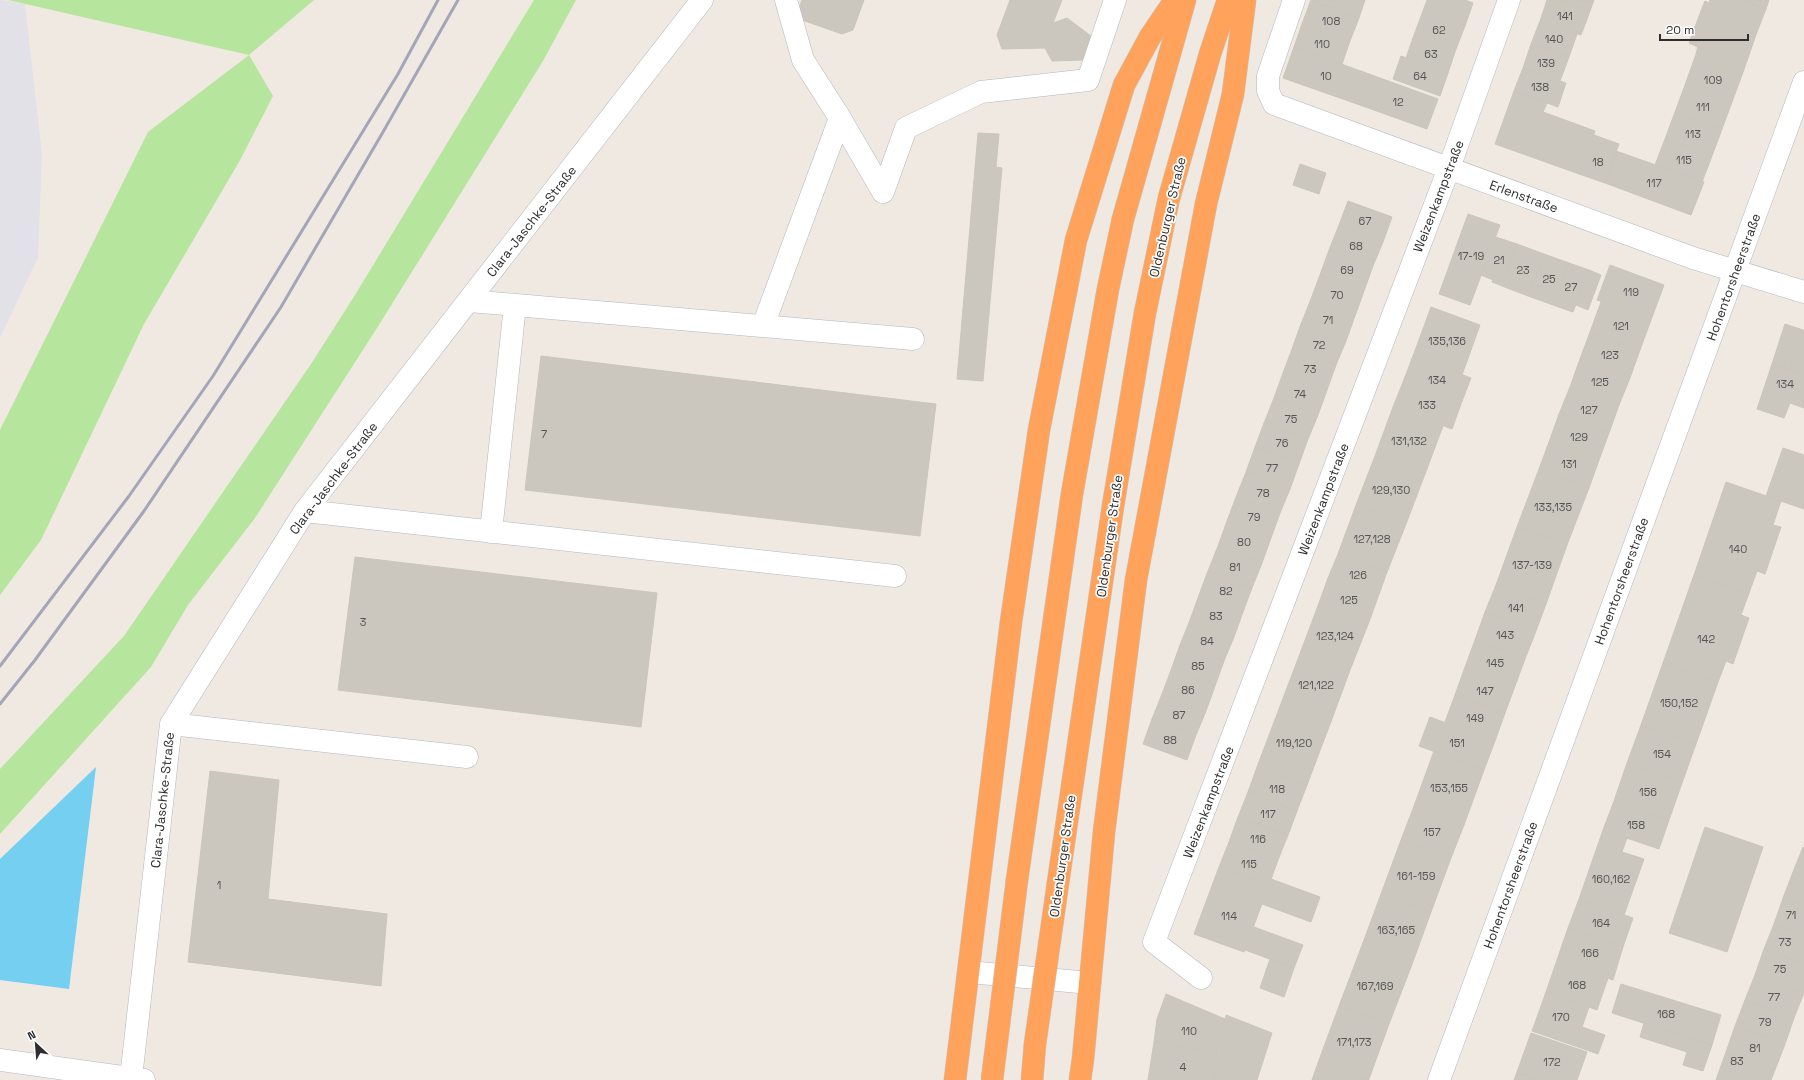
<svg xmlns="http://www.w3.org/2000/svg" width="1804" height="1080" viewBox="0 0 1804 1080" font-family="'Space Grotesk',sans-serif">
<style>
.industrial{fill:#e3e1e8}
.green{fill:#b6e59e}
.water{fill:#75cff0}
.building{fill:#cbc7bf;stroke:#cbc5ba}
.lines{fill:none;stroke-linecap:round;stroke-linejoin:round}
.minor-casing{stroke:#b4b7c1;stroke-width:23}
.highway-casing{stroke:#c9c9c9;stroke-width:23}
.minor{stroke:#fff;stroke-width:22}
.highway{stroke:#ffa35c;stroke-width:22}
.rail{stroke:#a3a6b8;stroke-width:3}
.highway-bridge-casing{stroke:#c9c9c9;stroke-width:23;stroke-linecap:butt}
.highway-bridge{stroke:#ffa35c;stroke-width:22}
.labels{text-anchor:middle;stroke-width:3.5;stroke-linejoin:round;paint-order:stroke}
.number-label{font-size:11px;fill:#555452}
.street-label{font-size:13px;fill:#2e2e2e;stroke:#fff}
</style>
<rect width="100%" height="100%" fill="#efe9e1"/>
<!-- industrial -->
<path class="industrial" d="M 0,0 L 25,4 L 42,155 L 38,257 L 0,338 Z"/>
<!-- green -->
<path class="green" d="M 8,0 L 314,0 L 249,55 L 273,96 L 239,162 L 144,324 L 41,540 L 0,595 L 0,430 L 148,132 L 249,55 Z
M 534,0 L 576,0 L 543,61 L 377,328 L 255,518 L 188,605 L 151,667 L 0,834 L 0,769 L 124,636 L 311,364 L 355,295 Z"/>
<!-- water -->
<path class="water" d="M 96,767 L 69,989 L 0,980 L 0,859 Z"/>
<!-- building -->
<path class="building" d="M 802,0 L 864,0 L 853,30 L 842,34 L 802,20 L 799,8 Z
M 1010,0 L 1062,0 L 1053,23 L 1067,18 L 1091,36 L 1083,60 L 1052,61 L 1045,48 L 1002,49 L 997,35 Z
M 1311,0 L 1359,18 L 1350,41 L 1302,24 Z
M 1311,0 L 1365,0 L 1359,18 Z
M 1427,0 L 1465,0 L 1473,3 L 1465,26 L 1423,11 Z
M 1547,0 L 1559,0 L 1590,11 L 1581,35 L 1540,21 Z
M 1559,0 L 1594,0 L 1590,11 Z
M 1710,0 L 1742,0 L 1766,9 L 1757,32 L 1701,11 L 1705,1 L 1709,3 Z
M 1742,0 L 1769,0 L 1766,9 Z
M 1423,11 L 1465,26 L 1456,49 L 1414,35 Z
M 1701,11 L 1757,32 L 1742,75 L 1695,57 L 1698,47 L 1689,43 Z
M 1540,21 L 1577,34 L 1569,57 L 1531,44 Z
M 1302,24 L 1350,41 L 1342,64 L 1294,47 Z
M 1414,35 L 1456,49 L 1448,73 L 1406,58 Z
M 1531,44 L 1569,57 L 1560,81 L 1523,68 Z
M 1294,47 L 1369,74 L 1357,104 L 1283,78 Z
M 1401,56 L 1448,73 L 1440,96 L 1393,79 Z
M 1695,57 L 1742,75 L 1732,102 L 1685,85 Z
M 1523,68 L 1566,83 L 1558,107 L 1514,91 Z
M 1369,74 L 1438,99 L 1427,129 L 1357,104 Z
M 1685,85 L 1732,102 L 1722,129 L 1675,112 Z
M 1514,91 L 1547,103 L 1543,112 L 1595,131 L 1579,174 L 1495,144 Z
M 1675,112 L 1722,129 L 1712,156 L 1665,139 Z
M 978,133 L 999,134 L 996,167 L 1002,168 L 983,381 L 957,379 Z
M 1594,135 L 1619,144 L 1605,183 L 1579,174 Z
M 1665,139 L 1712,156 L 1702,182 L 1655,165 Z
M 1616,151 L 1704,182 L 1691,215 L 1605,183 Z
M 1300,164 L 1326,173 L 1319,194 L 1293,185 Z
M 1348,201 L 1392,217 L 1383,242 L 1339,225 Z
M 1468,214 L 1500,225 L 1470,305 L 1439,294 Z
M 1339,225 L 1383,242 L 1373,266 L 1329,250 Z
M 1496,237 L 1517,244 L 1502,286 L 1492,282 L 1493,280 L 1481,275 Z
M 1517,244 L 1544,254 L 1528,296 L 1502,286 Z
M 1329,250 L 1373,266 L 1364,291 L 1320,275 Z
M 1544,254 L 1569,263 L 1553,305 L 1528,296 Z
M 1569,263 L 1589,270 L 1573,312 L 1553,305 Z
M 1610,265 L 1664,285 L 1651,320 L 1597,300 Z
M 1589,270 L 1601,275 L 1588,310 L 1576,305 Z
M 1320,275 L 1364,291 L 1355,316 L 1311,299 Z
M 1311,299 L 1355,316 L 1346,341 L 1301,324 Z
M 1601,302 L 1651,320 L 1640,350 L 1590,332 Z
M 1431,307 L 1480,325 L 1462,375 L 1413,356 Z
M 1301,324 L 1346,341 L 1336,365 L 1292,349 Z
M 1785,324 L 1803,330 L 1790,370 L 1772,364 Z
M 1803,330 L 1804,331 L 1804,374 L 1790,370 Z
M 1590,332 L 1640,350 L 1630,378 L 1580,359 Z
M 1292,349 L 1336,365 L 1327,390 L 1283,373 Z
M 541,356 L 936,404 L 920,536 L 525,490 Z
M 1413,356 L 1471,378 L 1461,404 L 1403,382 Z
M 1580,359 L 1630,378 L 1619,405 L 1570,387 Z
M 1772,364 L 1804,374 L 1804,408 L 1790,403 L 1784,418 L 1757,409 Z
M 1283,373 L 1327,390 L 1318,415 L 1274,398 Z
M 1403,382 L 1461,404 L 1452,429 L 1393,407 Z
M 1570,387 L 1619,405 L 1609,433 L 1559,414 Z
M 1274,398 L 1318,415 L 1308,439 L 1264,423 Z
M 1393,407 L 1443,426 L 1425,474 L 1375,456 Z
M 1559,414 L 1609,433 L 1599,460 L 1549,442 Z
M 1264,423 L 1308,439 L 1299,464 L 1255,447 Z
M 1549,442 L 1599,460 L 1589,488 L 1539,469 Z
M 1255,447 L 1299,464 L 1290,489 L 1246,472 Z
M 1783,448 L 1804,455 L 1804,509 L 1766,496 Z
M 1375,456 L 1425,474 L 1406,524 L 1356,505 Z
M 1539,469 L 1589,488 L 1567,545 L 1517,527 Z
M 1246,472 L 1290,489 L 1280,513 L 1236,497 Z
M 1726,482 L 1781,501 L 1773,525 L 1781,527 L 1765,574 L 1757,571 L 1749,593 L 1694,575 Z
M 1236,497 L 1280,513 L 1271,538 L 1227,521 Z
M 1356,505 L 1406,524 L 1387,572 L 1338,554 Z
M 1227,521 L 1271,538 L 1262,563 L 1218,546 Z
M 1517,527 L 1567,545 L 1546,604 L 1496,585 Z
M 1218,546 L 1262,563 L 1252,588 L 1208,571 Z
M 1338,554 L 1387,572 L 1378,597 L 1328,578 Z
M 355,557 L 657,593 L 641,727 L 338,690 Z
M 1208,571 L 1252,588 L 1243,612 L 1199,595 Z
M 1694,575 L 1749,593 L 1741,615 L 1749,618 L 1733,664 L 1726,661 L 1718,682 L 1663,663 Z
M 1328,578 L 1378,597 L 1369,622 L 1319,603 Z
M 1496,585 L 1546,604 L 1536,631 L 1485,612 Z
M 1199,595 L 1243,612 L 1234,637 L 1190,620 Z
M 1319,603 L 1369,622 L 1350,670 L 1301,651 Z
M 1485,612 L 1536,631 L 1525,659 L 1475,640 Z
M 1190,620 L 1234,637 L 1224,661 L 1180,645 Z
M 1475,640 L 1525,659 L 1515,686 L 1465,667 Z
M 1180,645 L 1224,661 L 1215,686 L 1171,670 Z
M 1301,651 L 1350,670 L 1332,719 L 1282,701 Z
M 1663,663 L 1718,682 L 1696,744 L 1641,725 Z
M 1465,667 L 1515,686 L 1505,713 L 1455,695 Z
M 1171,670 L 1215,686 L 1206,711 L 1162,694 Z
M 1162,694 L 1206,711 L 1196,735 L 1152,719 Z
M 1455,695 L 1505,713 L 1495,741 L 1445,722 Z
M 1282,701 L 1332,719 L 1307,785 L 1257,767 Z
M 1430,717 L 1495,741 L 1484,770 L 1419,746 Z
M 1152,719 L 1196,735 L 1187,760 L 1143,744 Z
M 1641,725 L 1696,744 L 1682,783 L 1627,763 Z
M 1434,751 L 1484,770 L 1464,825 L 1414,806 Z
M 1627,763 L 1682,783 L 1669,820 L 1614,801 Z
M 1257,767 L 1307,785 L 1297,811 L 1248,792 Z
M 210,771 L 279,780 L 268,899 L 387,914 L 381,986 L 188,962 Z
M 1248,792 L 1297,811 L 1288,835 L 1238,817 Z
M 1614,801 L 1669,820 L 1659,849 L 1603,830 Z
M 1414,806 L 1464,825 L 1451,858 L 1401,840 Z
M 1238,817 L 1288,835 L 1278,860 L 1229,842 Z
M 1705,827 L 1763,847 L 1727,952 L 1669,933 Z
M 1603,830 L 1627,838 L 1622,852 L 1644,859 L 1624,915 L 1579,899 Z
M 1401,840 L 1451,858 L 1431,912 L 1381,894 Z
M 1229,842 L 1278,860 L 1269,885 L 1219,867 Z
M 1803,847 L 1804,848 L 1804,876 L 1793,872 Z
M 1219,867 L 1269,885 L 1244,952 L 1194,934 Z
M 1793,872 L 1804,876 L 1804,906 L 1783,898 Z
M 1271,879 L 1320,897 L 1311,922 L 1262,904 Z
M 1381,894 L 1431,912 L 1411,967 L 1361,948 Z
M 1783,898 L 1804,906 L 1804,935 L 1774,924 Z
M 1579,899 L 1633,918 L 1623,947 L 1568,928 Z
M 1774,924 L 1804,935 L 1804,964 L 1764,949 Z
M 1254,927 L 1303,945 L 1294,968 L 1245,950 Z
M 1568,928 L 1623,947 L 1613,980 L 1557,960 Z
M 1361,948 L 1411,967 L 1389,1024 L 1339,1006 Z
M 1764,949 L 1804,964 L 1804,993 L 1755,975 Z
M 1270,959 L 1294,968 L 1284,997 L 1260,988 Z
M 1557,960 L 1608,978 L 1597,1010 L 1546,992 Z
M 1755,975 L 1804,993 L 1794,1018 L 1745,1000 Z
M 1621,984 L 1721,1015 L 1712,1045 L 1612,1013 Z
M 1546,992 L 1589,1007 L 1582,1027 L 1605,1035 L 1598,1054 L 1532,1031 Z
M 1166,994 L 1225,1019 L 1218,1053 L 1154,1042 L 1157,1019 Z
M 1745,1000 L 1794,1018 L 1785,1044 L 1735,1026 Z
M 1339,1006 L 1389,1024 L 1369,1079 L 1319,1060 Z
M 1226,1015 L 1272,1033 L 1257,1080 L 1214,1080 Z
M 1644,1023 L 1712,1045 L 1703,1071 L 1683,1065 L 1687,1052 L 1640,1037 Z
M 1735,1026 L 1785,1044 L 1775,1070 L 1726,1052 Z
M 1531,1033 L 1587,1052 L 1577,1080 L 1541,1080 L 1517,1072 Z
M 1154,1042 L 1218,1053 L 1214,1080 L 1148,1080 Z
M 1726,1052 L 1775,1070 L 1771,1080 L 1716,1080 Z
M 1319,1060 L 1369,1079 L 1369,1080 L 1312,1080 Z
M 1517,1072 L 1541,1080 L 1514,1080 Z"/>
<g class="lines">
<!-- minor casing -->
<g class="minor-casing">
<path id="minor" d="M 786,0 L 803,60 L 840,118 L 883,192
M 1294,0 L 1268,76 L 1268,91 L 1274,104 L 1693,258 L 1804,292
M 883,192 L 906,128 L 981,92 L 1088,80 L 1115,0
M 469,301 L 913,339
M 763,326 L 840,118
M 305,511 L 895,576
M 491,532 L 515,305
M 171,724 L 467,757
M 969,972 L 1090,983
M 1201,978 L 1154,942 L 1449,168 L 1509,0
M 0,1060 L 144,1080
M 131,1078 L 171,724 L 305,511 L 702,0
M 1439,1080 L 1804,82"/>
</g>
<!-- highway casing -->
<g class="highway-casing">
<path id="highway" d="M 1017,880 L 1072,494 L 1108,289 L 1123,219 L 1185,0
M 1058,883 L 1113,506 L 1145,313 L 1169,198 L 1210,54 L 1228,0
M 955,1080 L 1011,622 L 1039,430 L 1076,240 L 1124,85 L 1150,37 L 1175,0
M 1080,1080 L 1083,1059 L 1104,832 L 1136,580 L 1206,204 L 1233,94 L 1245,0"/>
</g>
<!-- minor -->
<use href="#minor" class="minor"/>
<!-- highway -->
<use href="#highway" class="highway"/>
<!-- rail -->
<path class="rail" d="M 0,666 L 129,496 L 213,376 L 398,74 L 438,0
M 0,704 L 35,660 L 144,511 L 281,307 L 383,132 L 458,0"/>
<!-- highway-bridge casing -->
<g class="highway-bridge-casing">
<path id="highway-bridge" d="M 992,1080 L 1017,880
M 1032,1080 L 1035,1044 L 1058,883"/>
</g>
<!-- highway-bridge -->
<use href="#highway-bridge" class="highway-bridge"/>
</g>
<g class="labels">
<!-- number labels -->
<g class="number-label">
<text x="1565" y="20">141</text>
<text x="1331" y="25">108</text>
<text x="1439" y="34">62</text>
<text x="1554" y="43">140</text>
<text x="1322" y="48">110</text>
<text x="1431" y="58">63</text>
<text x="1546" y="67">139</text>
<text x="1326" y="80">10</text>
<text x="1420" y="80">64</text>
<text x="1713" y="84">109</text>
<text x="1540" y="91">138</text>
<text x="1398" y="106">12</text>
<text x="1703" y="111">111</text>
<text x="1693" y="138">113</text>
<text x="1684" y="164">115</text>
<text x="1598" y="166">18</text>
<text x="1654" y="187">117</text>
<text x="1365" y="225">67</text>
<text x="1356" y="250">68</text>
<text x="1471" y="260">17-19</text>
<text x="1499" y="264">21</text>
<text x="1347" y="274">69</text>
<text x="1523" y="274">23</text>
<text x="1549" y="283">25</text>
<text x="1571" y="291">27</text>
<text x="1631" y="296">119</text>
<text x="1337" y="299">70</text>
<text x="1328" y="324">71</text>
<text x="1621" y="330">121</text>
<text x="1447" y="345">135,136</text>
<text x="1319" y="349">72</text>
<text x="1610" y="359">123</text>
<text x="1310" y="373">73</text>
<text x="1437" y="384">134</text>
<text x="1600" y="386">125</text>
<text x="1785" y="388">134</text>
<text x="1300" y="398">74</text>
<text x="1427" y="409">133</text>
<text x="1589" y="414">127</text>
<text x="1291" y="423">75</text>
<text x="544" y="438">7</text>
<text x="1579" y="441">129</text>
<text x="1409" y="445">131,132</text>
<text x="1282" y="447">76</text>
<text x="1569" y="468">131</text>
<text x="1272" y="472">77</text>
<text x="1391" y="494">129,130</text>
<text x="1263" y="497">78</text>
<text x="1553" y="511">133,135</text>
<text x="1254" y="521">79</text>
<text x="1372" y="543">127,128</text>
<text x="1244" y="546">80</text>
<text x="1738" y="553">140</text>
<text x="1532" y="569">137-139</text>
<text x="1235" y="571">81</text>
<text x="1358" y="579">126</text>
<text x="1226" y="595">82</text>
<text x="1349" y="604">125</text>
<text x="1516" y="612">141</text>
<text x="1216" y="620">83</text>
<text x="363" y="626">3</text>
<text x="1505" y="639">143</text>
<text x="1335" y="640">123,124</text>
<text x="1706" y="643">142</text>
<text x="1207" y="645">84</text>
<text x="1495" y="667">145</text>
<text x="1198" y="670">85</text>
<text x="1316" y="689">121,122</text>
<text x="1188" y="694">86</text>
<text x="1485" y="695">147</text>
<text x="1679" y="707">150,152</text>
<text x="1179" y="719">87</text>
<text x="1475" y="722">149</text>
<text x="1170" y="744">88</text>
<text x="1294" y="747">119,120</text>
<text x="1457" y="747">151</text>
<text x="1662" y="758">154</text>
<text x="1449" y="792">153,155</text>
<text x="1277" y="793">118</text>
<text x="1648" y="796">156</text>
<text x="1268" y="818">117</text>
<text x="1636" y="829">158</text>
<text x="1432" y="836">157</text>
<text x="1258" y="843">116</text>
<text x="1249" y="868">115</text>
<text x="1416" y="880">161-159</text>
<text x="1611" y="883">160,162</text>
<text x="219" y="889">1</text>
<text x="1791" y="919">71</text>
<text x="1229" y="920">114</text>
<text x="1601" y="927">164</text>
<text x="1396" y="934">163,165</text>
<text x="1785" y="946">73</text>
<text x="1590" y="957">166</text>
<text x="1780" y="973">75</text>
<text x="1577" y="989">168</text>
<text x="1375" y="990">167,169</text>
<text x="1774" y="1001">77</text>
<text x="1666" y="1018">168</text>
<text x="1561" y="1021">170</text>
<text x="1765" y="1026">79</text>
<text x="1189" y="1035">110</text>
<text x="1354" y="1046">171,173</text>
<text x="1755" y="1052">81</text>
<text x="1737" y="1065">83</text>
<text x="1552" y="1066">172</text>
<text x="1183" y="1071">4</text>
</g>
<!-- street labels -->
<g class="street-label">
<text transform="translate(1438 196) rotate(-69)" y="5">Weizenkampstraße</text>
<text transform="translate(1524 196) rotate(20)" y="5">Erlenstraße</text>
<text transform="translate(1167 217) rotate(-77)" y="5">Oldenburger Straße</text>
<text transform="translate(531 221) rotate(-52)" y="5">Clara-Jaschke-Straße</text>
<text transform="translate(1733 277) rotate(-70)" y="5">Hohentorsheerstraße</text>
<text transform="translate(333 478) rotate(-53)" y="5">Clara-Jaschke-Straße</text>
<text transform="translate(1323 499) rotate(-69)" y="5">Weizenkampstraße</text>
<text transform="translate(1109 536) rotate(-82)" y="5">Oldenburger Straße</text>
<text transform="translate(1621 581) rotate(-70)" y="5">Hohentorsheerstraße</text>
<text transform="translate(162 800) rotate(-84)" y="5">Clara-Jaschke-Straße</text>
<text transform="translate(1208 802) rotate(-69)" y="5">Weizenkampstraße</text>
<text transform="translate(1062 856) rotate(-82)" y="5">Oldenburger Straße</text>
<text transform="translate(1510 885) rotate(-70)" y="5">Hohentorsheerstraße</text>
</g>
</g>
<!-- north arrow -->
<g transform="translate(36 1044) rotate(334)" stroke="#ffffff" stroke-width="3" paint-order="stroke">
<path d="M0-3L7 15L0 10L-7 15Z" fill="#2e2e2e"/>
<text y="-6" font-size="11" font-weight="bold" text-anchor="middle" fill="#2e2e2e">N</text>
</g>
<!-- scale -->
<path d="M1660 34v6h88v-6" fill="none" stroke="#2e2e2e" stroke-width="2"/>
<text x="1666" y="34" font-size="12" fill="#2e2e2e" stroke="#ffffff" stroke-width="3" paint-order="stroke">20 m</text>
</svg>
